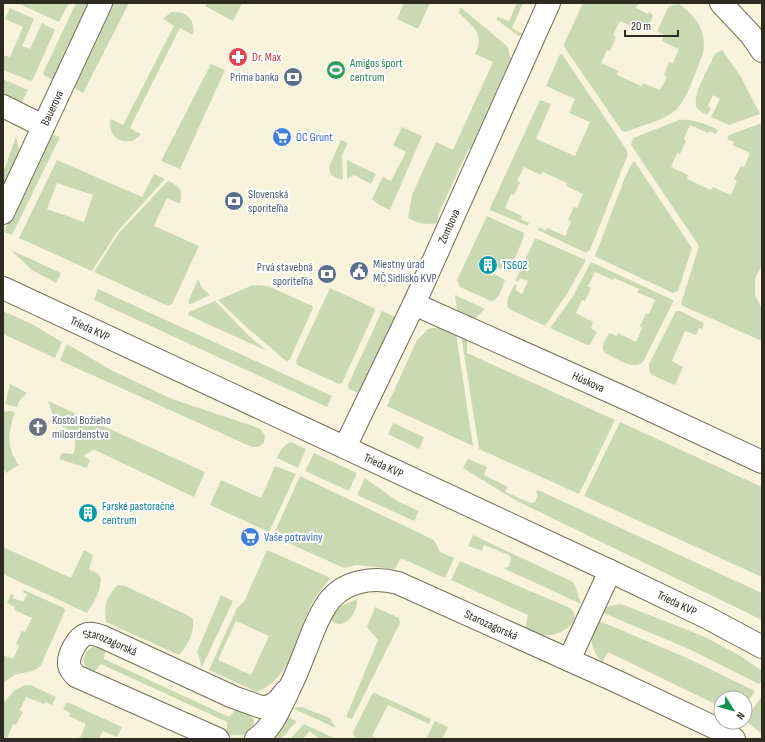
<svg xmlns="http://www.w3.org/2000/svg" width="765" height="742" viewBox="0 0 765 742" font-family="'Sofia Sans Condensed',sans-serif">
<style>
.green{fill:#cad9b1;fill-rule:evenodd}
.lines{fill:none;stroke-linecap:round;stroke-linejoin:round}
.minor-casing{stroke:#716d57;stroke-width:24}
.minor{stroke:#fff;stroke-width:22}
.labels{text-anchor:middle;stroke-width:4;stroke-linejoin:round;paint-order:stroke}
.health-label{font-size:12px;fill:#be3a42;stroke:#fff;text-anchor:start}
.leisure-label{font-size:12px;fill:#27864d;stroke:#fff;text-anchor:start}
.service-label{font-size:12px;fill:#4e5e75;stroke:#fff;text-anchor:end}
.street-label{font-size:12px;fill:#2d2b22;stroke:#fff}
.shop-label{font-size:12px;fill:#366cbe;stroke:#fff;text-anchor:start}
.culture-label{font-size:12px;fill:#0d838f;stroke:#fff;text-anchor:start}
.worship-label{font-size:12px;fill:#5b616d;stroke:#fff;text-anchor:start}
</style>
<rect width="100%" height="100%" fill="#f8f4db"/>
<!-- green -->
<path class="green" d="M 17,3 L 69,3 L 59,22 Z
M 76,3 L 91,3 L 55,81 L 45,76 L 43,73 Z
M 108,3 L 129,3 L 83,93 L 70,86 Z
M 207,3 L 242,3 L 233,21 L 205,6 Z
M 404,3 L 430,3 L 418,29 L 397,19 Z
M 517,3 L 523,3 L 512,28 L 523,34 L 519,36 L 497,20 L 497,17 L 509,21 Z
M 583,3 L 639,3 L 636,8 L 648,14 L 649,12 L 653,15 L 647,30 L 639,26 L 637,29 L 620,21 L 613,35 L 616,37 L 610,51 L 607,50 L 601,63 L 619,71 L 617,75 L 641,86 L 643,83 L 660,90 L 667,77 L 664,75 L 669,62 L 673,63 L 679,49 L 662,41 L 664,35 L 657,31 L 669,6 L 679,4 C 697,17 707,31 703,54 C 697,68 687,100 676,110 C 666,119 644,125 631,130 L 625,132 L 622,131 L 565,48 L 564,44 Z
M 460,7 L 507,46 L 512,61 L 473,147 L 468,150 L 438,215 L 438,223 C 424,225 421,224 408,218 L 412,195 L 436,142 L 453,150 L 493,62 L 475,54 C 476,50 479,46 479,42 C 480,30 466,20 459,13 Z
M 10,8 L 34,19 L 22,46 L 30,49 L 42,23 L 55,30 L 33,79 L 31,81 L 3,70 L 3,55 L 10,57 L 23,27 L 5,19 Z
M 171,12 C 186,10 196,20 193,35 L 180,28 L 130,128 L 141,134 C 129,150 105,138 111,119 L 123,125 L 174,26 L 163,19 Z
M 722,50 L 741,77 L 760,114 L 729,125 L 711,117 L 720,99 L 713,95 L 708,106 L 711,108 L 707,115 C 704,113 699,111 697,108 C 691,97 708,69 713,58 L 716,53 Z
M 560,54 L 562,54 L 626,149 L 628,154 L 590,250 L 587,252 L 584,252 L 538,230 L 539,227 L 546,231 L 547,228 L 565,236 L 571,222 L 568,220 L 574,207 L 577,208 L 583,194 L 566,186 L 567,183 L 543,172 L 541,175 L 524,167 L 517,181 L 520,182 L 514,195 L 511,194 L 505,208 L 522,216 L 521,219 L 529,223 L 528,226 L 490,210 L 490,208 L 540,100 L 551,104 L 536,139 L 575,156 L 590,122 L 569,113 L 575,99 L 546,86 Z
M 211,64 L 225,70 L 180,169 L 161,161 Z
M 3,79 L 28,90 L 22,102 L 3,94 Z
M 679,120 C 694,119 705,124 718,130 L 716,134 L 709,131 L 708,133 L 690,125 L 684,139 L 686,141 L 680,154 L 677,153 L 671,167 L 688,175 L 687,179 L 711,190 L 713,187 L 731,195 L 737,181 L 734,179 L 741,166 L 744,167 L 750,153 L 732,145 L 734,142 L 727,139 L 729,135 L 762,123 L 762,265 L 755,278 L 755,295 L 762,309 L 762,341 L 683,306 L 681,304 L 699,246 L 631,145 L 633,138 Z
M 402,127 L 422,136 L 390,210 L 379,205 L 372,199 L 383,177 L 391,181 L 406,152 L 393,145 Z
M 54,135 L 60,137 L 12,235 L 4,232 L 44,142 L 50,136 Z
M 16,136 L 19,150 L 3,187 L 3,174 Z
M 341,140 L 348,143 L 342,155 L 343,179 L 339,179 L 331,175 L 329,167 Z
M 57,160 L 142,197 L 154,174 L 165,179 L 117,232 L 92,271 L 19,238 ZM 57,183 L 93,195 L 84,222 L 47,209 Z
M 347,160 L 376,174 L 371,184 L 354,175 L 347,179 Z
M 633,162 L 635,162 L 692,248 L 678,291 L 673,293 L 596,257 L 595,256 L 626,175 Z
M 168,181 C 179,185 184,192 180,204 L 167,198 L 154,226 L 199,246 L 172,304 L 168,306 L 94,272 L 119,233 Z
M 487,216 L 524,233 L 523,239 L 509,272 L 497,267 L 498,264 L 483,257 L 478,268 L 492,276 L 494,274 L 505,280 C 502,287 500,300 491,301 L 460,287 L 457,280 Z
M 535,239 L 538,239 L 586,260 L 568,292 L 545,326 L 509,309 C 504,302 511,291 515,284 L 517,285 L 515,290 L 522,294 L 528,281 L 520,278 L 518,282 L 515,281 Z
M 11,250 L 61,273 L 56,283 L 32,270 Z
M 591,262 L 673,300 L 673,302 L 643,362 C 633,371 616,358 605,353 C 599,347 606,340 609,333 L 617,336 L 618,333 L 636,342 L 642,328 L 640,326 L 646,313 L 649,314 L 655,300 L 637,292 L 639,289 L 614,278 L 613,280 L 595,272 L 588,286 L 591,288 L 585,301 L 582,300 L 576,313 L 593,322 L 591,328 L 597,332 L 590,345 L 587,345 L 550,328 L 573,296 Z
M 198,279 L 202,288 L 210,295 L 191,304 L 189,304 L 189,300 Z
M 253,285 L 268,286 L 312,306 L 313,308 L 290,359 L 287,361 C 280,357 276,352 270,347 C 251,332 235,316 218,300 Z
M 330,288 L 374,308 L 375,311 L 342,383 L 339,384 L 297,365 L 296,361 Z
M 98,289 L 332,396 L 327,407 L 94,300 Z
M 455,295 L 485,309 L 474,319 L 457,310 Z
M 215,301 L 249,336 L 267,351 L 188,315 L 189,312 Z
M 3,311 L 32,324 L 62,342 L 55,358 L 3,334 Z
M 382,311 L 395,317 L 359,393 L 349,389 L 348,385 Z
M 676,311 L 680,311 L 704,323 L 702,329 L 699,328 L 696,335 L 685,331 L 672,361 L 683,367 L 675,385 L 652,375 L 649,370 L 649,364 Z
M 433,328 L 442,328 L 456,333 L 473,446 L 387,406 L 417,340 L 428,329 Z
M 461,335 L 467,338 L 467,353 L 615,420 L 579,494 L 479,449 Z
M 67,344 L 111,370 L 172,399 L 259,428 L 265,435 L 264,443 L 258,447 L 252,447 L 61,361 L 60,360 Z
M 10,384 L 27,393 L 20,400 L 17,407 L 5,404 Z
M 48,401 L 205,472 L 194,497 L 97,451 L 93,450 L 83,456 L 90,460 L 87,468 L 59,459 L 62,453 L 73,454 C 75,451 75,448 75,445 C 77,426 65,432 57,422 C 52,416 51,408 48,401 Z
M 10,411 L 15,412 C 8,432 6,448 19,465 L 6,473 L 3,467 L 3,412 Z
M 620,422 L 762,487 L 762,577 L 584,496 Z
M 393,423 L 424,437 L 419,449 L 388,434 Z
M 291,442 L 306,449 L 298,468 L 277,458 C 280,451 283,445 291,442 Z
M 314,453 L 357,473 L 349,491 L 305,471 Z
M 468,459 L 487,467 L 484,475 L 508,487 L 505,492 L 531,503 L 535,502 L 538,496 L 536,491 L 538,490 L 762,593 L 762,620 L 517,501 L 463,468 Z
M 275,466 L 296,474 L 269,532 L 210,505 L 221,480 L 261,498 Z
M 300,476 L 434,540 L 440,552 L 454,558 L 445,578 L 401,558 L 395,569 L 356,565 L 344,568 L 286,542 L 287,539 L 278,535 L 276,537 L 273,536 Z
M 365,478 L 397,501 L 419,511 L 414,521 L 357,495 Z
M 473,535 L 573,582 L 575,586 L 581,604 L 503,568 L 508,567 L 511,559 L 509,555 L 484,545 L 482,551 L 468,546 Z
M 3,547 L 71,578 L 84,550 L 93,555 L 89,569 L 97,573 L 101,578 C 101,590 94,603 87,613 L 3,574 Z
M 267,550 L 331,578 C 323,587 316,595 311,606 C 295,636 292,678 257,692 L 209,670 L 237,608 L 244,602 ZM 236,621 L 269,636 L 251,675 L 218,660 Z
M 460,561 L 570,608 C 585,621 561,634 549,635 C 540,636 532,631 525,628 L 528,615 L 451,580 Z
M 118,585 L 125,586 L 185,614 L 193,619 C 194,635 189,643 179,655 L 106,622 C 104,605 106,597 118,585 Z
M 24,590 L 64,608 L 65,611 L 41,665 C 35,672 31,671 23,673 C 15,674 9,678 3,684 L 3,655 L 13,659 L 19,646 L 16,644 L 22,631 L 25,632 L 32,618 L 14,610 L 15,607 L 7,603 L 11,594 L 14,595 L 13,598 L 23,602 L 27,594 L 23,592 Z
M 221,595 L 233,601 L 202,667 L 197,652 Z
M 357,599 C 358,608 350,625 339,624 C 334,624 331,620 328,616 L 341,606 Z
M 619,604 L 624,605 L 705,637 L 739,655 L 762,671 L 762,680 L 759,684 L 691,650 L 601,612 L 607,607 Z
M 375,607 L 399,618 L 400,623 L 352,719 L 346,717 L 378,640 L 367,627 Z
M 595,619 L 687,658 L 755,691 L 745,706 L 745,698 L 721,698 L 721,707 L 608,652 L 602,663 C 591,649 588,637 595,619 Z
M 99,645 L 106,647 L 104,659 L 229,717 L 237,708 L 247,712 L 254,720 L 254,729 C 247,736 236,736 227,734 L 227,722 L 101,664 L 91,675 C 79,663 82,648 99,645 Z
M 25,685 L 31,685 L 56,697 L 52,705 L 45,702 L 44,704 L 26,697 L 20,710 L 23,712 L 16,725 L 13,724 L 7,738 L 9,739 L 3,739 L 3,703 L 15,690 Z
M 375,693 L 431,719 L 429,724 L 388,705 L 372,736 L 378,739 L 359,739 L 354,737 L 353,732 L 372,694 Z
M 762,696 L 762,734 L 745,720 Z
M 67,702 L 122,727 L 117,737 L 103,731 L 99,739 L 76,739 L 77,737 L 80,738 L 86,724 L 69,716 L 70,713 L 63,709 Z
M 301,707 L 330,718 L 336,728 L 292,708 Z
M 285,716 L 295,720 L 296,722 L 281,739 L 267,739 Z
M 435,721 L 448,727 L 442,739 L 426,739 Z
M 304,724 L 336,739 L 319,739 L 310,731 L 303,739 L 290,739 Z"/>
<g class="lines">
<!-- minor casing -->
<g class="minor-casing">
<g id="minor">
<path d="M 721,3 L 751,35 L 762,51"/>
<path d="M 3,106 L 43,126"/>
<path id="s1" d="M 3,213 L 101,3"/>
<path id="s2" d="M 3,288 L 610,571 L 708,618 L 762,647"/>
<path id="s3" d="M 414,304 L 629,400 L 762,462"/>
<path id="s4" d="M 345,447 L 414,304 L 549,3"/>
<path d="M 569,660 L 610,571"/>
<path id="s5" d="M 218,739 L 76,676 C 73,673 70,670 69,665 C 68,655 77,637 87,634 C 92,633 98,635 103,637 L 233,697 L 261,707 C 273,708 279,700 286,691"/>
<path id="s6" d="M 256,739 C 270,730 277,714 284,700 C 292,684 299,668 305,652 C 311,637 316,621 325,607 C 340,581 372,576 398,583 L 618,682 L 726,733 L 734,739"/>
</g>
</g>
<!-- minor -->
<use href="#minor" class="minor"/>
</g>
<!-- icons -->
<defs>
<g id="pharmacy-disc" transform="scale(1)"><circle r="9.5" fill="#e0444e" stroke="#fff"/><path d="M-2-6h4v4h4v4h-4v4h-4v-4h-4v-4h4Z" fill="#fff"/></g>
<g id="stadium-disc" transform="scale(1)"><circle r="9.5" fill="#2e9e5b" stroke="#fff"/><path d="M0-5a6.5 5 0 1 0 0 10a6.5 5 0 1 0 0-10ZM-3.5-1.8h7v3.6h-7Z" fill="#fff"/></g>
<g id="bank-disc" transform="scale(1)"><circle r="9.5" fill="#5c6f8a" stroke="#fff"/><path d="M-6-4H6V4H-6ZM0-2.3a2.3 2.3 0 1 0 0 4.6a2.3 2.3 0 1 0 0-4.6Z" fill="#fff"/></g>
<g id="supermarket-disc" transform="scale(1)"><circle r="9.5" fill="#3f7fe0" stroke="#fff"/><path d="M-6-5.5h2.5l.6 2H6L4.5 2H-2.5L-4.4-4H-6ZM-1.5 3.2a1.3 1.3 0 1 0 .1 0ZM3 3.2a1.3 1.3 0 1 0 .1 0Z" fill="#fff"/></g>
<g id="building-disc" transform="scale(1)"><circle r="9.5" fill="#0f9aa8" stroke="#fff"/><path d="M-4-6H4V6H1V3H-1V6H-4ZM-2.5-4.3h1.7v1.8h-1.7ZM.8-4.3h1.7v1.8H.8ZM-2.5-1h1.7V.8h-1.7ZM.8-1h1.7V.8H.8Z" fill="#fff"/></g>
<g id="civic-disc" transform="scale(1)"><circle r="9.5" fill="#5c6f8a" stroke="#fff"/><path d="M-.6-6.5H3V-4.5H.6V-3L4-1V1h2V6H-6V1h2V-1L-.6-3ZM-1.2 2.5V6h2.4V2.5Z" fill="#fff"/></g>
<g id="church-disc" transform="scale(1)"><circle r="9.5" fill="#6b7280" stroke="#fff"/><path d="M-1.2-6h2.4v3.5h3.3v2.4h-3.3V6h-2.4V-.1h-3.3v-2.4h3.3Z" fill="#fff"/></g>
</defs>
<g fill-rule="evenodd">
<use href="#pharmacy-disc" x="238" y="57"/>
<use href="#stadium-disc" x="336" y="70"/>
<use href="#bank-disc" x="293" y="77"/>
<use href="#supermarket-disc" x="282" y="137"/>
<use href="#bank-disc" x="234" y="201"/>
<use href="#building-disc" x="488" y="265"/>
<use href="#civic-disc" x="359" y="271"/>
<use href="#bank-disc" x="327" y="274"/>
<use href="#church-disc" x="38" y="427"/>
<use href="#building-disc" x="88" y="513"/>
<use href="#supermarket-disc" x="250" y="537"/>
</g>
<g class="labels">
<!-- health labels -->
<g class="health-label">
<text x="252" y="61">Dr. Max</text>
</g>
<!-- leisure labels -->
<g class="leisure-label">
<text x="350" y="67">Amigos šport<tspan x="350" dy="14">centrum</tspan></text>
</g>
<!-- service labels -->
<g class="service-label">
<text x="279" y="81">Prima banka</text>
<text x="248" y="198" text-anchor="start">Slovenská<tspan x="248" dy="14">sporiteľňa</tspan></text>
<text x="373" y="268" text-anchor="start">Miestny úrad<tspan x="373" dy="14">MČ Sídlisko KVP</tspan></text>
<text x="313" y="271">Prvá stavebná<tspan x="313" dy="14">sporiteľňa</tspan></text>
</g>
<!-- street labels -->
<g class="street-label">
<text dy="4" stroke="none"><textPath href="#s1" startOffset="116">Bauerova</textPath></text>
<text dy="4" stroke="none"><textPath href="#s4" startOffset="244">Zombova</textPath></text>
<text dy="4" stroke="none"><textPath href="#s2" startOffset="96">Trieda KVP</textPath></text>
<text dy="4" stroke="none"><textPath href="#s3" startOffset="191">Húskova</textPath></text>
<text dy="4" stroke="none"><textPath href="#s2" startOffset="420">Trieda KVP</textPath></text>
<text dy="4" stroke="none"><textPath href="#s2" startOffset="744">Trieda KVP</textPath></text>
<text dy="4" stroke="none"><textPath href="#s6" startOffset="335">Starozagorská</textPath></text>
<text dy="4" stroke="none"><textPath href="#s5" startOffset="231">Starozagorská</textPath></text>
</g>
<!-- shop labels -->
<g class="shop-label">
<text x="296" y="141">OC Grunt</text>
<text x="264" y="541">Vaše potraviny</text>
</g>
<!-- culture labels -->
<g class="culture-label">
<text x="502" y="269">TS602</text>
<text x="102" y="510">Farské pastoračné<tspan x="102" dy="14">centrum</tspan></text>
</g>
<!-- worship labels -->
<g class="worship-label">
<text x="52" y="424">Kostol Božieho<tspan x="52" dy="14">milosrdenstva</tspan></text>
</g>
</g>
<!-- border -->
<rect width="765" height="742" fill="none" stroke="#2d2b22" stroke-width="8"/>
<!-- north arrow -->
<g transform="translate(733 710) rotate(127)"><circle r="19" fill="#ffffff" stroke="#abaaa7"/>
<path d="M0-3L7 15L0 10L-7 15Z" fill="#109250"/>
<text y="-6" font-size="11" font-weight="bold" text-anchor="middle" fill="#2d2b22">N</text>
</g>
<!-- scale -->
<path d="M625 30v6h53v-6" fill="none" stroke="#2d2b22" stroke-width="2"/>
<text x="631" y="30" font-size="12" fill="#2d2b22" stroke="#ffffff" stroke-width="3" paint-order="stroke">20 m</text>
</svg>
